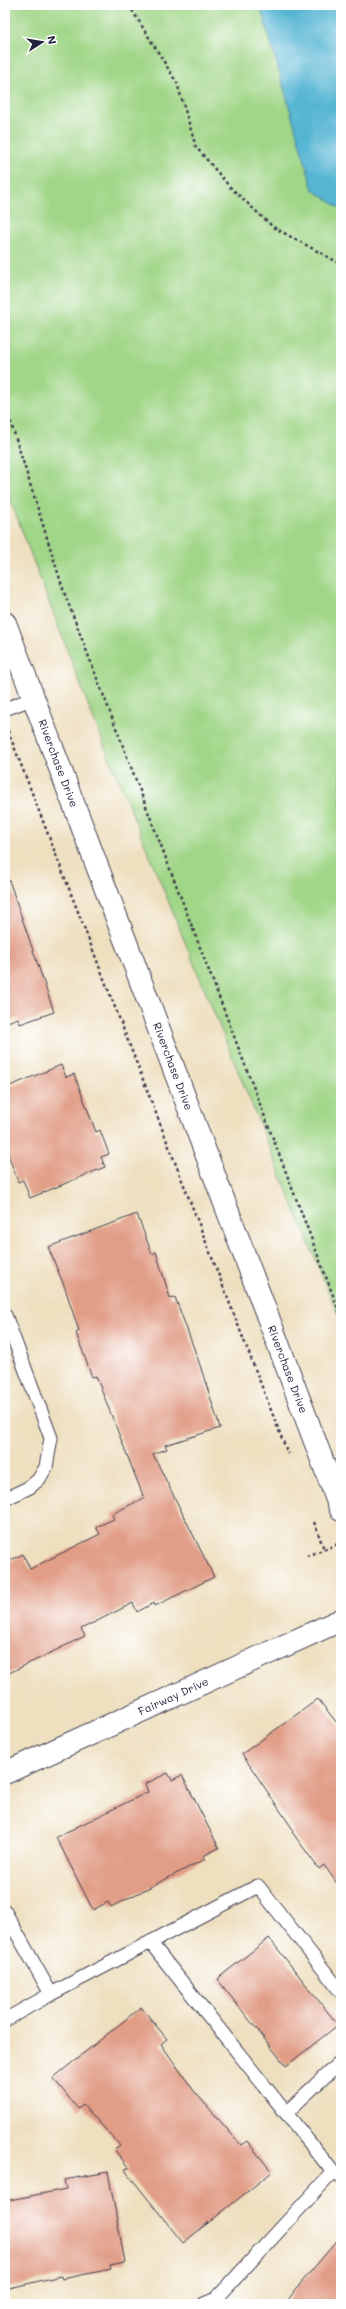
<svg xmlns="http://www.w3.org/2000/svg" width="346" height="2309" viewBox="0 0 346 2309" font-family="Mali,sans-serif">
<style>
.green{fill:#a0d687;stroke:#617c61}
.water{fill:#54b5d3;stroke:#3b6c87}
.building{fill:#e19d86}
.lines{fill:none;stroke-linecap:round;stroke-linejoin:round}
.lane-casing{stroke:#413e4f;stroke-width:15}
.street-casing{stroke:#413e4f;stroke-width:24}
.secondary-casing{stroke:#413e4f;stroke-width:24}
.path{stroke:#413e4f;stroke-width:2.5;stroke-dasharray:3 3;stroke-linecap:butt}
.lane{stroke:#fff;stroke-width:13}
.street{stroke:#fff;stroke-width:22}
.secondary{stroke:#fff;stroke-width:22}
.labels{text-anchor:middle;stroke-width:3;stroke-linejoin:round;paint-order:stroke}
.street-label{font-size:11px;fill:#22223b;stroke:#fff}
</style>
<rect width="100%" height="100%" fill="#fff"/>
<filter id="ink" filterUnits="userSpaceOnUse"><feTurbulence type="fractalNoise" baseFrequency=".025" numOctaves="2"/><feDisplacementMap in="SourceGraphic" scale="8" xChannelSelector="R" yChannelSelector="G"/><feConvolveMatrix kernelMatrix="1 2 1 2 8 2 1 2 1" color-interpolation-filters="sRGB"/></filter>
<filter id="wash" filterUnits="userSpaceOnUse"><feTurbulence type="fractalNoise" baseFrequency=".012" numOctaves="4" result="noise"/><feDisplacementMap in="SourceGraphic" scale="16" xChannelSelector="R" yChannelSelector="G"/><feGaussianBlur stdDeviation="0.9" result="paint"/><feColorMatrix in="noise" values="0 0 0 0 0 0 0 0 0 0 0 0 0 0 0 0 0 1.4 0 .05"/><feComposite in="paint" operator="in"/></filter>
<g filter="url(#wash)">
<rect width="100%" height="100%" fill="#eedfbf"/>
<!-- green -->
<path class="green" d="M 5,5 L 341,5 L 341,1322 L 93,718 L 5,486 Z"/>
<!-- water -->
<path class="water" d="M 260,5 L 341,5 L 341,209 L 313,190 Z"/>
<g id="blocks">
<!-- building -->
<path class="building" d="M 5,880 L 9,880 L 54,1012 L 20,1024 L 18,1018 L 5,1023 Z
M 61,1065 L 66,1077 L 74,1074 L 96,1132 L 100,1130 L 109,1154 L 101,1157 L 105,1167 L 30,1198 L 23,1180 L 18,1182 L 5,1146 L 5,1088 Z
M 137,1214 L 152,1254 L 156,1252 L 170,1298 L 175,1297 L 199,1362 L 220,1428 L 165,1445 L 167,1449 L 153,1454 L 214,1577 L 155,1606 L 154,1603 L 137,1612 L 133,1603 L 81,1629 L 85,1636 L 5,1675 L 5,1563 L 23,1554 L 30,1569 L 100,1534 L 96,1527 L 114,1519 L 112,1514 L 144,1498 L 96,1376 L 92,1377 L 76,1333 L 79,1331 L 65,1288 L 48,1247 Z
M 318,1699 L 341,1728 L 341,1889 L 324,1865 L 319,1869 L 292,1832 L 294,1831 L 242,1754 Z
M 168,1773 L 172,1780 L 182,1775 L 219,1848 L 203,1856 L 205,1859 L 111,1907 L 108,1902 L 93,1910 L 56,1837 L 148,1792 L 145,1784 Z
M 269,1938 L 338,2025 L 286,2066 L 217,1979 Z
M 141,2007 L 167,2039 L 161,2044 L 194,2091 L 241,2145 L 247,2141 L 272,2172 L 183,2243 L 124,2169 L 129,2168 L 114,2149 L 120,2145 L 83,2105 L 78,2109 L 53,2078 Z
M 108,2172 L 125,2262 L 110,2265 L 111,2269 L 62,2279 L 61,2276 L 5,2289 L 5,2201 L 66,2189 L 64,2180 Z
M 341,2236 L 341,2304 L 285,2304 L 300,2284 Z"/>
</g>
</g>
<g filter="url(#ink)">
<use href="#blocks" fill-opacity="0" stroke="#413e4f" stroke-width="1"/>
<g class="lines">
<!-- lane casing -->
<g class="lane-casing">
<path id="lane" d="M 5,709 L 34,698
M 5,1315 L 51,1438 L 46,1467 L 39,1479 L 30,1487 L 5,1499
M 5,1912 L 51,1994
M 150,1942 L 333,2172
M 5,2020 L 51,1994 L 258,1886 L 341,1992
M 286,2113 L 341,2061
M 204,2304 L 216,2299 L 333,2172 L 341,2176"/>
</g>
<!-- street casing -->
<g class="street-casing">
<g id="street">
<path id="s1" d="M 5,1773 L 341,1620"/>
</g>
</g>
<!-- secondary casing -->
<g class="secondary-casing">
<g id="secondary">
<path id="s2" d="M 5,623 L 341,1510"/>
</g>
</g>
<!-- path -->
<path class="path" d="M 129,5 L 177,83 L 196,147 L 230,187 L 273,227 L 341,264
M 5,404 L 64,592 L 341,1316
M 8,731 L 288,1454
M 314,1522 L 324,1549
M 307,1556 L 341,1543"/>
<!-- lane -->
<use href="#lane" class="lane"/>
<!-- street -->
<use href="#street" class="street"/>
<!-- secondary -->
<use href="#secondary" class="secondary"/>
</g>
</g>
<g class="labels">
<!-- street labels -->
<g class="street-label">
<text dy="4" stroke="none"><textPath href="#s2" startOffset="150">Riverchase Drive</textPath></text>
<text dy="4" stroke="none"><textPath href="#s2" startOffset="474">Riverchase Drive</textPath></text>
<text dy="4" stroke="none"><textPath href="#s2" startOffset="798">Riverchase Drive</textPath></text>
<text dy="4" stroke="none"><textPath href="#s1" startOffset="185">Fairway Drive</textPath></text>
</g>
</g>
<!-- margin -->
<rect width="346" height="2309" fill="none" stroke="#fff" stroke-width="20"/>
<!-- north arrow -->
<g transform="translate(42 42) rotate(78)" stroke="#ffffff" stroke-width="3" paint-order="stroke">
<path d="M0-3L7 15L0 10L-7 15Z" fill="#22223b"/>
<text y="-6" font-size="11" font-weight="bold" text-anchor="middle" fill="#22223b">N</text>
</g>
</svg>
